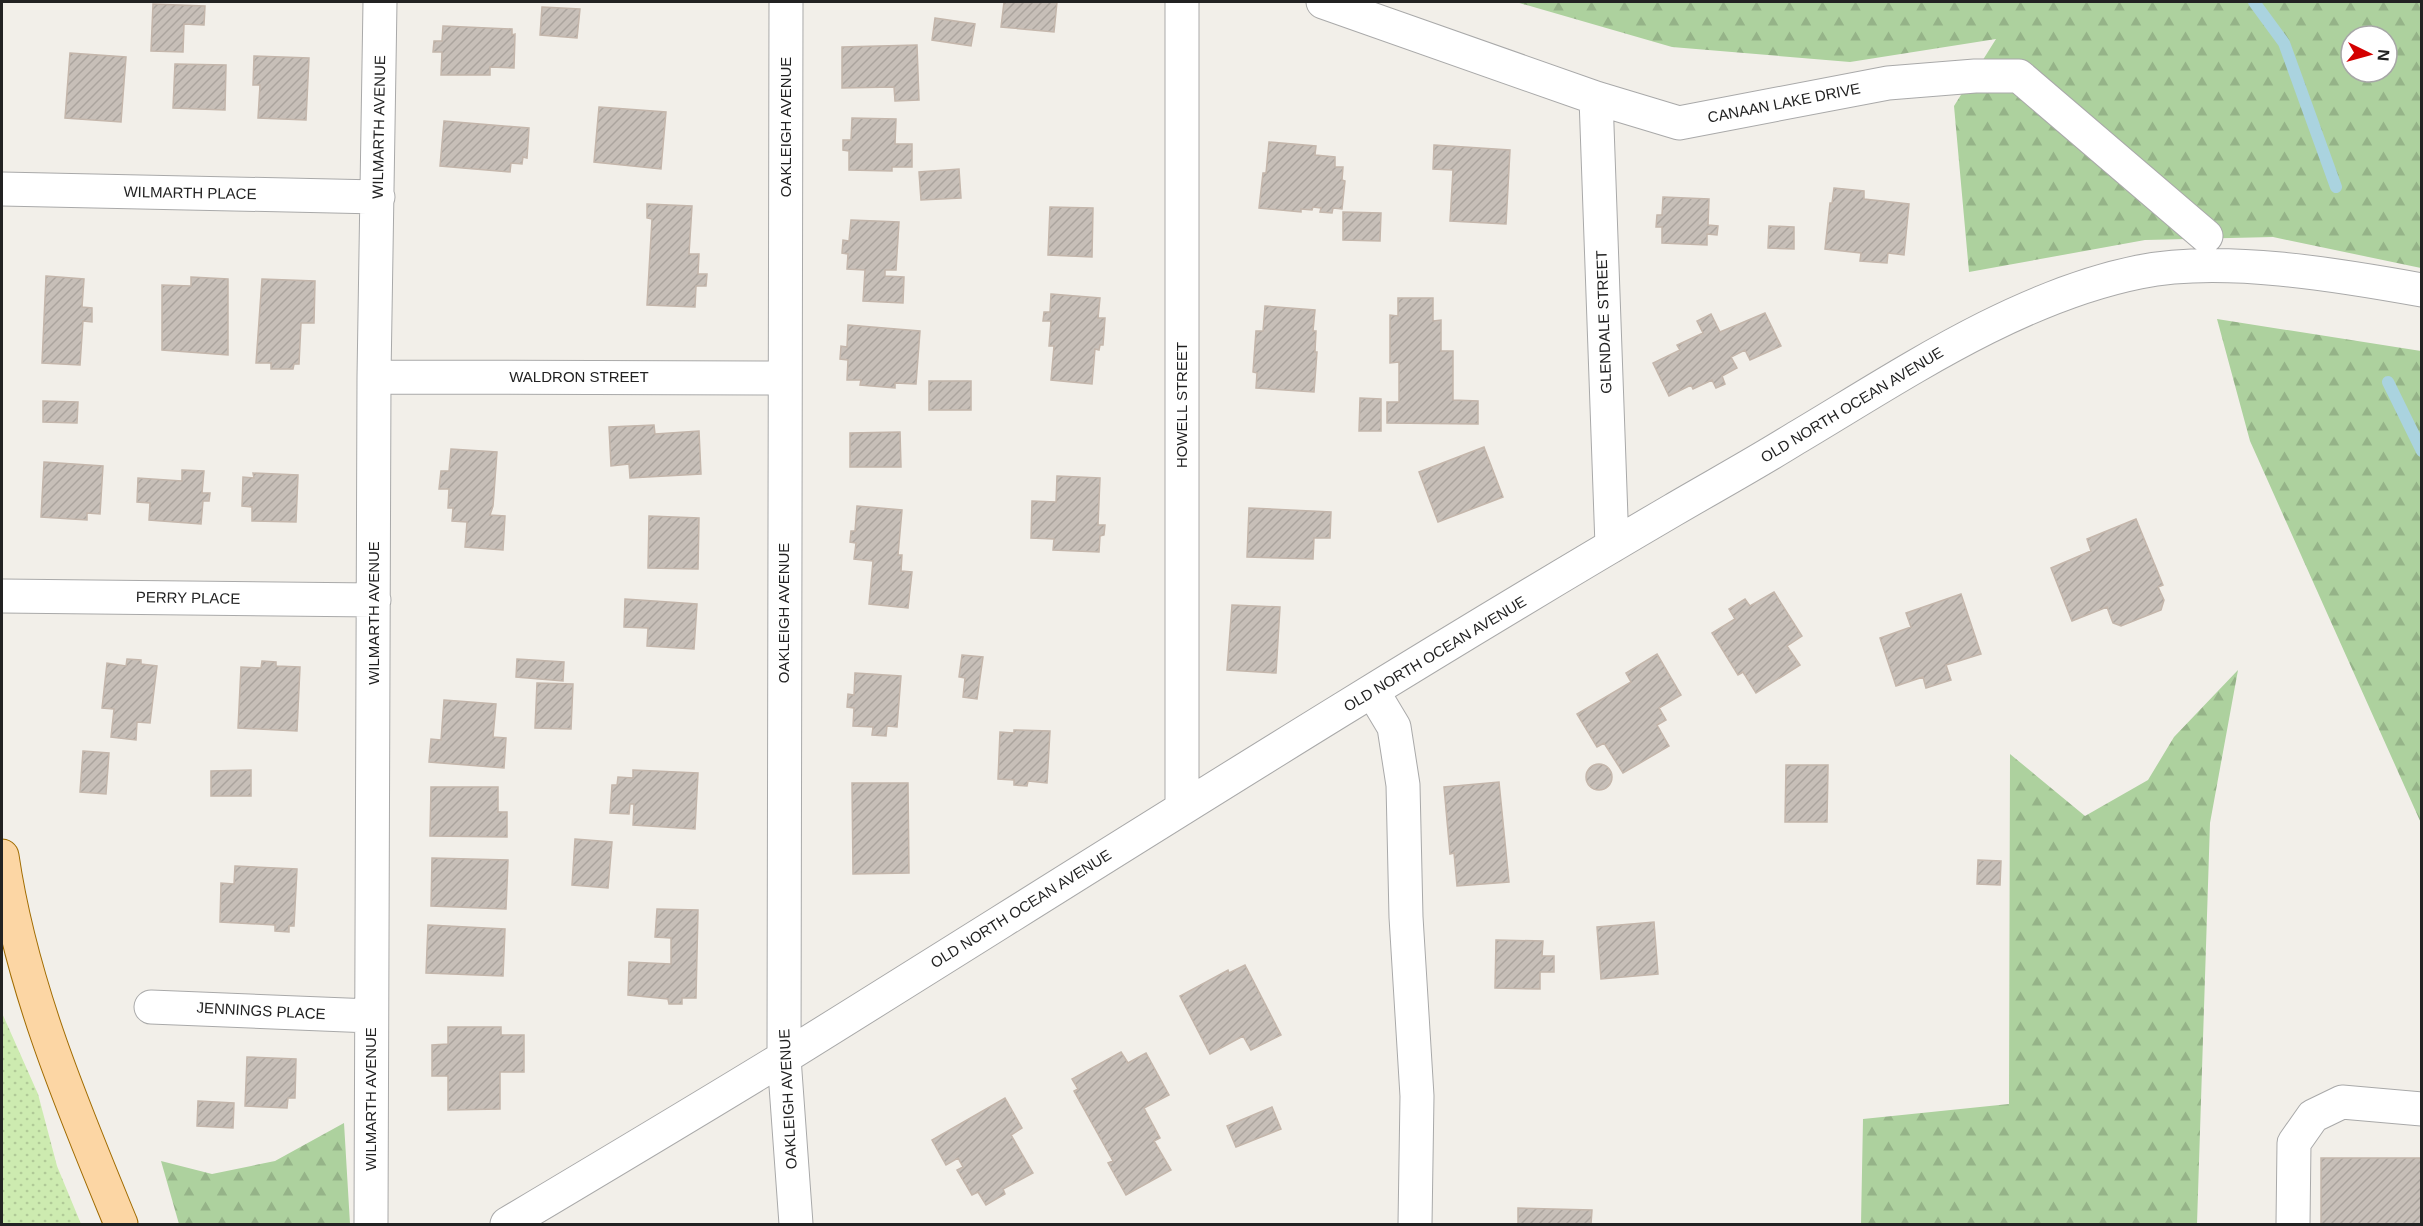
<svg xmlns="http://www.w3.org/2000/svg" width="2423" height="1226" viewBox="0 0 2423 1226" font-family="Helvetica,sans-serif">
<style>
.grass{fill:url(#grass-dots)}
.forest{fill:url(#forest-firs);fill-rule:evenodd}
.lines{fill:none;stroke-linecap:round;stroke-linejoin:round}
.stream{stroke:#aad3df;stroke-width:12}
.building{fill:url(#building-hatch);stroke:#c4b6ab;stroke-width:1.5}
.minor-casing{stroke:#a9a9a9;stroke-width:35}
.major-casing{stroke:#a06b00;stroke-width:35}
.minor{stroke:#fff;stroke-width:33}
.major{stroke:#fcd6a4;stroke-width:33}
.labels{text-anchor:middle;stroke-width:5;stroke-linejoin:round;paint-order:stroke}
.street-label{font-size:15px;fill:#222;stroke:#fff}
</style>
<defs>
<pattern id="grass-dots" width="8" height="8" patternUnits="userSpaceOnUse" patternTransform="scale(1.5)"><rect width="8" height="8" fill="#cdebb0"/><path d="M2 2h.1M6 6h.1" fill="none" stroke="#b0c997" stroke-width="1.8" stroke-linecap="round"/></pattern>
<pattern id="forest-firs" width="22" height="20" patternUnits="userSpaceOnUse" patternTransform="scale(1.5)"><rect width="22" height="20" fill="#add19e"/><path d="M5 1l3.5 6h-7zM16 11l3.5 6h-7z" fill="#95b388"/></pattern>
<pattern id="building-hatch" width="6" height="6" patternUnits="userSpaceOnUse" patternTransform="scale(1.5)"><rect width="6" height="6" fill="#c7bfb8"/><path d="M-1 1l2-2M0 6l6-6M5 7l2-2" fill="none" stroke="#aba49e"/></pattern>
</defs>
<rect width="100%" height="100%" fill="#f2efe9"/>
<!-- grass -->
<path class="grass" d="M 2,1013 L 38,1094 L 57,1166 L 81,1224 L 2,1224 Z"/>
<!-- forest -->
<path class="forest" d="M 1516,2 L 2421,2 L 2421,268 L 2273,237 L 2145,240 L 1969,272 L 1954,106 L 1996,39 L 1850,62 L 1672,47 ZM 2351,36 L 2387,36 L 2387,72 L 2351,72 Z
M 2217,319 L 2421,351 L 2421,823 L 2250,441 Z
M 2238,670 L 2210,823 L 2197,1224 L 1861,1224 L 1863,1119 L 2009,1104 L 2010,754 L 2085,816 L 2148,780 L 2174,737 Z
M 344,1123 L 350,1224 L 179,1224 L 161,1161 L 212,1174 L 275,1161 Z"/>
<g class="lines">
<!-- stream -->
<path class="stream" d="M 2254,2 L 2284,43 L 2336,187
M 2388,382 L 2422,451"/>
</g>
<!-- building -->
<path class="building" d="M 1004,2 L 1057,2 L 1054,32 L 1001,27 Z
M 153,4 L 205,6 L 204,25 L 184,24 L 183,52 L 151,51 Z
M 542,7 L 580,9 L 577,38 L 540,35 Z
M 935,18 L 975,24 L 971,46 L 932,40 Z
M 443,26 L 512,29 L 512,35 L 515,34 L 514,68 L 490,67 L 490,75 L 441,75 L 442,52 L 433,52 L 434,41 L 442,41 Z
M 917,45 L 919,100 L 895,101 L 894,87 L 842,88 L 842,47 Z
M 70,53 L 126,57 L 121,122 L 65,118 Z
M 254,56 L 309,58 L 306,120 L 258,118 L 260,85 L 253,85 Z
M 175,64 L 226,65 L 225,110 L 173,108 Z
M 599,107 L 666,112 L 661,169 L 594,162 Z
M 852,118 L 896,119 L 895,144 L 912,144 L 912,167 L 892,167 L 892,171 L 849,170 L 849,151 L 843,150 L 843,140 L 851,140 Z
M 444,121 L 529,128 L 527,158 L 523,157 L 522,164 L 511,163 L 510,172 L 440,166 Z
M 1269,142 L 1316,146 L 1315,155 L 1335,157 L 1335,167 L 1343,167 L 1342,180 L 1345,181 L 1342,209 L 1333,208 L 1332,213 L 1320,212 L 1321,208 L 1313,207 L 1312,210 L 1301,209 L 1301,212 L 1259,208 L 1263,173 L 1266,173 Z
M 1434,145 L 1510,150 L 1506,224 L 1450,221 L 1453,170 L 1433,169 Z
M 959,169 L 961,198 L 921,200 L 919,172 Z
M 1834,188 L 1864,191 L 1864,199 L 1909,204 L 1904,255 L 1888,253 L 1887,263 L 1860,261 L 1861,253 L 1825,249 L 1830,203 L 1832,203 Z
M 1663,197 L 1709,199 L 1708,225 L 1718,226 L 1717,235 L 1707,234 L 1707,245 L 1662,243 L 1662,227 L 1656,227 L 1657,215 L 1662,215 Z
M 647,204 L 692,206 L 689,254 L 699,254 L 698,274 L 707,274 L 706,286 L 696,286 L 695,307 L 647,305 L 652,219 L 647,218 Z
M 1050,207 L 1093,208 L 1092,257 L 1048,255 Z
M 1343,212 L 1381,213 L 1380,241 L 1343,240 Z
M 851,220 L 899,222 L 896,270 L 885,270 L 885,276 L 904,277 L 903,303 L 863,301 L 865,270 L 847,269 L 848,254 L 842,253 L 843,240 L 849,241 Z
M 1769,226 L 1794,227 L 1794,249 L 1768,248 Z
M 46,276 L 84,279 L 82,307 L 92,308 L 92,322 L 83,321 L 80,365 L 42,363 Z
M 191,277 L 228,279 L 228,355 L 162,350 L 162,285 L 191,286 Z
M 262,279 L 315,281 L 314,323 L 301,323 L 299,364 L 294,364 L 293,369 L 271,369 L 271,363 L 256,363 Z
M 1051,294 L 1100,298 L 1098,318 L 1105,318 L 1103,345 L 1100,345 L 1099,350 L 1095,349 L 1092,384 L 1051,380 L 1054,346 L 1049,346 L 1051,321 L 1043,321 L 1044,312 L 1050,312 Z
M 1398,298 L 1433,298 L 1433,321 L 1441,320 L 1441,351 L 1453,351 L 1453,400 L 1478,401 L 1478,424 L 1387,423 L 1387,402 L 1399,402 L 1399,362 L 1390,363 L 1390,315 L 1398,316 Z
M 1265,306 L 1315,310 L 1313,331 L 1316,331 L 1315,352 L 1317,352 L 1314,392 L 1256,388 L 1257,373 L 1253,372 L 1256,331 L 1263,331 Z
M 1765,313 L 1781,346 L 1750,360 L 1745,350 L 1731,357 L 1737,368 L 1722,376 L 1725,384 L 1716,388 L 1712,380 L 1693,389 L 1691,385 L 1669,396 L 1653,363 L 1680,350 L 1677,345 L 1703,333 L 1697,321 L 1711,314 L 1720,332 Z
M 848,325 L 920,331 L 916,384 L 895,383 L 895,388 L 860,385 L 861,380 L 847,380 L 848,360 L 840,359 L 841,346 L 847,347 Z
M 929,381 L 971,381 L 971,410 L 929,410 Z
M 1360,398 L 1381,399 L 1381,431 L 1359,431 Z
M 43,401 L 78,402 L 77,423 L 43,422 Z
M 654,425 L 655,434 L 699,431 L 701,474 L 630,478 L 629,464 L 611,466 L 609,427 Z
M 900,432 L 901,467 L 850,467 L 850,433 Z
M 1484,447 L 1503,497 L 1438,522 L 1419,472 Z
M 451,449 L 497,452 L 493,506 L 490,515 L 505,516 L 503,550 L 465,547 L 467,522 L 452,521 L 453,508 L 448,508 L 449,489 L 439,489 L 441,471 L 449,471 Z
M 44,462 L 103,466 L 100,514 L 87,513 L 87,520 L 41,517 Z
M 182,470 L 204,471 L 202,493 L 210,493 L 209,501 L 203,501 L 201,524 L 149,520 L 150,503 L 137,502 L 138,478 L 182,481 Z
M 253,473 L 298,475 L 296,522 L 252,521 L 252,507 L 242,506 L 243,477 L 254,478 Z
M 1057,476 L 1100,478 L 1098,525 L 1105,525 L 1104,535 L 1100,536 L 1099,552 L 1053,550 L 1054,539 L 1031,538 L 1032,501 L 1056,502 Z
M 857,506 L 902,510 L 898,555 L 902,555 L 901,571 L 912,572 L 908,608 L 869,604 L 873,561 L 854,559 L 856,543 L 850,542 L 851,531 L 855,531 Z
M 1249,508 L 1331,512 L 1330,538 L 1314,538 L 1313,559 L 1247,557 Z
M 649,516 L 699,518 L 698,569 L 648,568 Z
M 2136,519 L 2163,585 L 2158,587 L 2164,600 L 2161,610 L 2121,626 L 2113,623 L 2107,607 L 2072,621 L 2051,568 L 2091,551 L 2087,539 Z
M 1774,592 L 1802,636 L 1787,646 L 1800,665 L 1756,693 L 1743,672 L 1738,675 L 1712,633 L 1735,619 L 1729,609 L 1745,599 L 1750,606 Z
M 1961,594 L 1981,654 L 1946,665 L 1951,680 L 1926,688 L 1923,677 L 1896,686 L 1880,638 L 1911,627 L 1906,613 Z
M 625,599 L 697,604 L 694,649 L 647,646 L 648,628 L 624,627 Z
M 1232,605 L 1280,607 L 1276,673 L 1227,670 Z
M 1657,654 L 1681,695 L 1659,708 L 1666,720 L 1657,725 L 1669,746 L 1623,773 L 1604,743 L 1597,747 L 1577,714 L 1631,682 L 1626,673 Z
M 962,655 L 983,657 L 977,699 L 963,697 L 965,678 L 959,677 Z
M 127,659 L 141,660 L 141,664 L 157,666 L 150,723 L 137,722 L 136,740 L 111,737 L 114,709 L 102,708 L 107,663 L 126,666 Z
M 517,659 L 564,662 L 563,681 L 516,677 Z
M 262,661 L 276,662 L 276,666 L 300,667 L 297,731 L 238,728 L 241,667 L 261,668 Z
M 855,673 L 901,676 L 897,727 L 887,726 L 886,736 L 872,735 L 873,727 L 853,726 L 854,708 L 847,707 L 848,694 L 854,695 Z
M 537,683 L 573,684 L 571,729 L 535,728 Z
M 444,700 L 496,704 L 493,737 L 506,738 L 504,768 L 429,762 L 431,739 L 441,740 Z
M 1014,730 L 1050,731 L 1047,783 L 1028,781 L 1027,786 L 1014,785 L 1014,780 L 998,779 L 1000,732 L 1014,733 Z
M 83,751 L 109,753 L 106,794 L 80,792 Z
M1586 777a13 13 0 1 1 26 0a13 13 0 1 1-26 0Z
M 1786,765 L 1828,765 L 1827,822 L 1785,822 Z
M 251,770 L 251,796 L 211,796 L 211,771 Z
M 633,770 L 698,773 L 695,829 L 633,825 L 634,804 L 630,804 L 629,814 L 610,813 L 612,785 L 617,785 L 618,777 L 633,778 Z
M 1499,782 L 1509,882 L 1457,886 L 1454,853 L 1450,854 L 1444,787 Z
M 852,783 L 908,783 L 909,873 L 853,874 Z
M 431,787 L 498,787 L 498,812 L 507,812 L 507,837 L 430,836 Z
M 575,839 L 612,842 L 608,888 L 572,885 Z
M 432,858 L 508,860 L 506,909 L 431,906 Z
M 1978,860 L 2001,861 L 2000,885 L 1977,884 Z
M 235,866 L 297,869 L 294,926 L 289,926 L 289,932 L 275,931 L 275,925 L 220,922 L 221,883 L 234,884 Z
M 657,909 L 698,910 L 696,998 L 682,998 L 682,1004 L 669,1004 L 668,999 L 628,995 L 629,962 L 671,964 L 671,938 L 655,937 Z
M 1654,922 L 1658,974 L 1601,979 L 1597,927 Z
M 428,925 L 505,929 L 503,976 L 426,973 Z
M 1496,940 L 1543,941 L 1542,956 L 1554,956 L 1554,972 L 1540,972 L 1540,989 L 1495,988 Z
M 1245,965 L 1281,1035 L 1251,1050 L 1243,1036 L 1210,1054 L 1180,996 L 1228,970 L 1229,973 Z
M 448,1027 L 501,1027 L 501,1035 L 524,1035 L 524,1072 L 500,1072 L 500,1109 L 448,1110 L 448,1076 L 432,1076 L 432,1045 L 448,1044 Z
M 1121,1052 L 1128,1063 L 1146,1053 L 1169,1095 L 1144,1108 L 1160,1138 L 1154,1141 L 1171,1170 L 1126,1195 L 1108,1163 L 1113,1161 L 1074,1091 L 1078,1089 L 1072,1079 Z
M 247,1057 L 296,1059 L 295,1098 L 288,1098 L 287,1108 L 245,1106 Z
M 1005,1098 L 1022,1128 L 1011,1135 L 1033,1173 L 1003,1189 L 1005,1194 L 986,1205 L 978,1192 L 972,1195 L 957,1170 L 963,1167 L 958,1158 L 946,1165 L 932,1140 Z
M 198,1101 L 234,1103 L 233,1128 L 197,1126 Z
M 1272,1107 L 1281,1129 L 1236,1147 L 1227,1126 Z
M 2321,1158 L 2422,1158 L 2422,1224 L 2321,1224 Z
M 1518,1208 L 1592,1210 L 1591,1224 L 1518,1224 Z"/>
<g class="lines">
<!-- minor casing -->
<g class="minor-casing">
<path id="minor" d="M 786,2 L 784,1058 L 796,1224
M 1182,2 L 1182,808
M 1323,2 L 1596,98 L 1679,123 L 1888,83 L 1975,76 L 2019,76 L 2206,236
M 1596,98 L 1612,546
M 2,189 L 378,197
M 374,377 L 785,378
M 2,596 L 374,600
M 1373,692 L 1394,727 L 1403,785 L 1406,917 L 1417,1096 L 1415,1224
M 151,1007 L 371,1016
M 371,1224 L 374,377 L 380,2
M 507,1224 C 601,1168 695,1112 788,1055 C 1082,872 1374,685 1673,510 C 1714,486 1756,463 1796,438 C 1902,375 2016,297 2139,272 C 2221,255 2339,275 2422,290
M 2293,1224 L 2294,1143 L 2313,1116 L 2342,1102 L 2422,1109"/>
</g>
<!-- major casing -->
<g class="major-casing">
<path id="major" d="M 2,856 C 21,985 72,1105 121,1224"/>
</g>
<!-- minor -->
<use href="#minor" class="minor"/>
<!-- major -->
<use href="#major" class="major"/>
</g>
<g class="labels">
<!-- street labels -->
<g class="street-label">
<text transform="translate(1784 103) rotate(-11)" y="5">CANAAN LAKE DRIVE</text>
<text transform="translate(379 127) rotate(-89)" y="5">WILMARTH AVENUE</text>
<text transform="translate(786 127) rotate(-90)" y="5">OAKLEIGH AVENUE</text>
<text transform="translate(190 193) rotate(1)" y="5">WILMARTH PLACE</text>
<text transform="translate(1604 322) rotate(-92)" y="5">GLENDALE STREET</text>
<text x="579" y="382">WALDRON STREET</text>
<text transform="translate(1182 405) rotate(-90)" y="5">HOWELL STREET</text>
<text transform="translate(1852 405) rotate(-31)" y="5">OLD NORTH OCEAN AVENUE</text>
<text transform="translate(188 598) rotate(1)" y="5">PERRY PLACE</text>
<text transform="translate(374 613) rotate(-90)" y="5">WILMARTH AVENUE</text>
<text transform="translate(784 613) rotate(-90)" y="5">OAKLEIGH AVENUE</text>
<text transform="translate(1435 654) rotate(-31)" y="5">OLD NORTH OCEAN AVENUE</text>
<text transform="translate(1021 909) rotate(-32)" y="5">OLD NORTH OCEAN AVENUE</text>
<text transform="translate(261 1011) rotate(3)" y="5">JENNINGS PLACE</text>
<text transform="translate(371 1099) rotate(-90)" y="5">WILMARTH AVENUE</text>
<text transform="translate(788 1099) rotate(-93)" y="5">OAKLEIGH AVENUE</text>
</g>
</g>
<!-- border -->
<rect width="2423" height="1226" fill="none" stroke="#222222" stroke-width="6"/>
<!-- north arrow -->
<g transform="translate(2369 54) rotate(95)"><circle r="28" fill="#ffffff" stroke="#a7a7a7" stroke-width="1.5"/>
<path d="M0-4.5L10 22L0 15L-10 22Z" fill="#d40000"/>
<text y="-9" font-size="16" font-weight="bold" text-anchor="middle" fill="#222222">N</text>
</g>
</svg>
